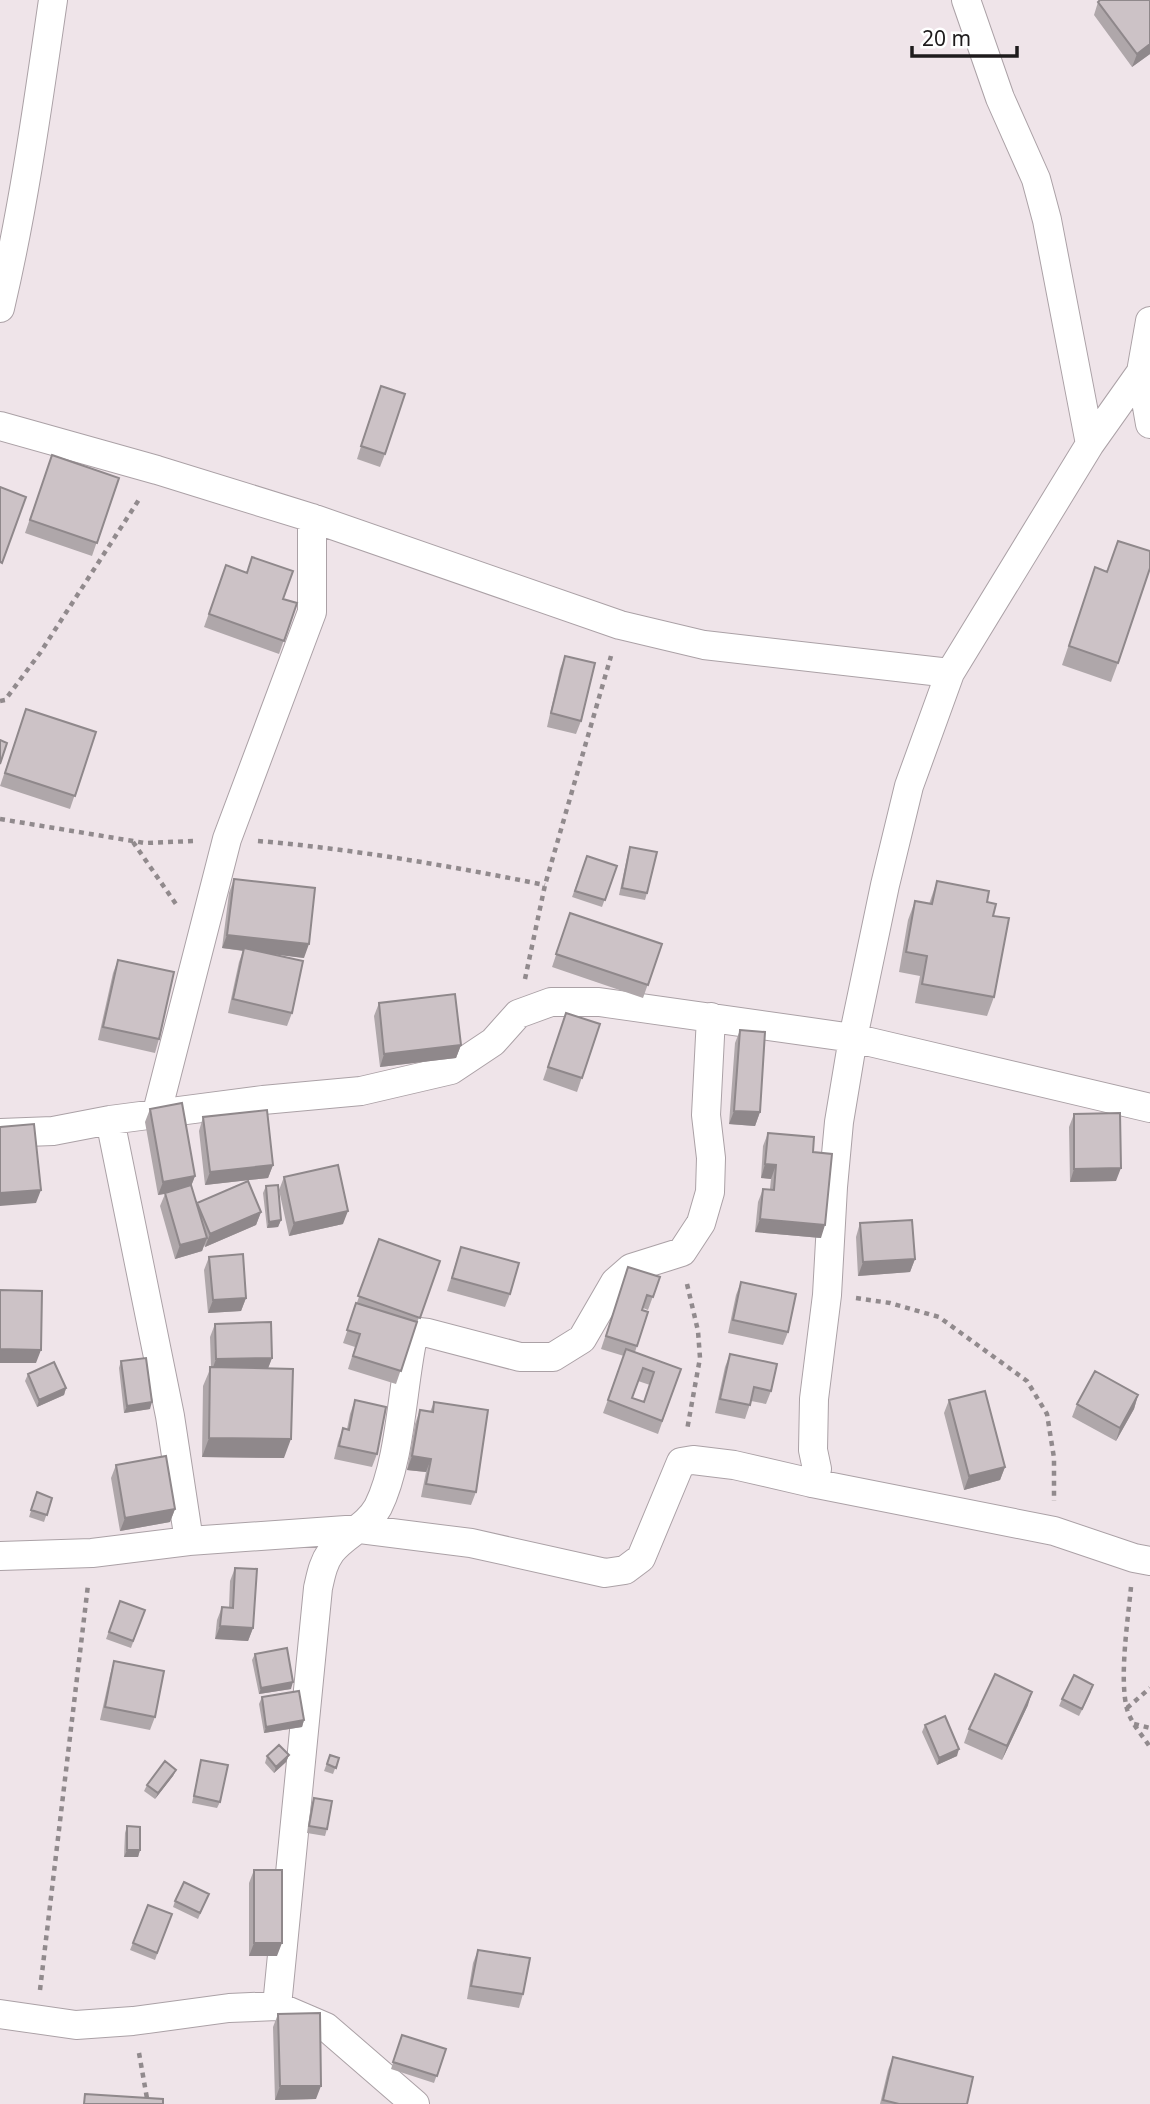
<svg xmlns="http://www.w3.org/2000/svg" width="1150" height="2104" viewBox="0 0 1150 2104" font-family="'Noto Sans',sans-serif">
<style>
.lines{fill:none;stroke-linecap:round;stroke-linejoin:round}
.minor-casing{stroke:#aba1a6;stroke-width:30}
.path{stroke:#918a8d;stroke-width:4.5;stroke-dasharray:5 5;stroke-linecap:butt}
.minor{stroke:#fff;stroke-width:28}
.wall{fill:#afa7aa;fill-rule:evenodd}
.shaded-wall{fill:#8f888b}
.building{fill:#ccc2c6;stroke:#8f888b;stroke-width:2;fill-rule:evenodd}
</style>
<rect width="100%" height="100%" fill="#efe4e9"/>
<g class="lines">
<!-- minor casing -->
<g class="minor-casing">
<path id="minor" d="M 966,0 L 1000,98 L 1036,179 L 1047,220 L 1090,444
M 0,308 C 24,206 38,103 53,0
M 1150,321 L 1141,372 L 1150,424
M 0,426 L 157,470 L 312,518 L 620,625 L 704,645 L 950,673
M 156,1116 L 227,839 L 312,612 L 312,518
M 110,1120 L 170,1416 L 189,1541
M 0,1133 L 53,1131 L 110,1120 L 263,1100 L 361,1091 L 451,1070 L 493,1042 L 518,1014 L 551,1002 L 599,1002 L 853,1038 L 1150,1108
M 812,1483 L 817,1469 L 813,1450 L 814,1399 L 827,1295 L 833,1187 L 839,1122 L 853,1038 L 885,885 L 909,786 L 950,673 L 1090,444 L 1141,372
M 0,1556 L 92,1553 L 189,1541 L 360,1529 L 471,1543 L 605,1573 L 625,1570 L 641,1558 L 681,1462 L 693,1460 L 734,1465 L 812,1483 L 1054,1531 L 1134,1558 L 1150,1561
M 277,2006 L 318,1588 C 321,1575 323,1563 331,1552 C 344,1535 367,1527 378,1507 C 400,1463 402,1391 412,1342 L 419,1332 L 428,1333 L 520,1357 L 553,1357 L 582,1339 L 615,1282 L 631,1268 L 682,1252 L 701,1223 L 710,1192 L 711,1158 L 706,1115 L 711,1017
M 0,2014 L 76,2025 L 133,2021 L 229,2008 L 277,2006 L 326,2027 L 415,2104"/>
</g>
<!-- path -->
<path class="path" d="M 0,701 L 5,700 L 40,653 L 140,498
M 0,819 L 145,843 L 193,841
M 258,841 C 354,849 450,866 545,885
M 133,842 L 178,907
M 525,979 L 545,885 L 611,656
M 687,1284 L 698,1331 L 700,1358 L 687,1430
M 856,1298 L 890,1303 L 939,1317 L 1027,1381 L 1047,1414 L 1054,1458 L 1054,1501
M 1131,1587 C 1128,1619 1119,1678 1127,1709 C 1131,1723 1142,1735 1150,1747
M 1127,1708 L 1150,1688
M 1134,1724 L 1150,1728
M 40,1990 L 88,1585
M 139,2053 L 148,2104"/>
<!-- minor -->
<use href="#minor" class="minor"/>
</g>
<!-- wall -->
<path class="wall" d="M 1150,0 L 1150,54 L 1132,67 L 1094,15 L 1098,2 Z
M 376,399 L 385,454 L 380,467 L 357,459 Z
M 52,455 L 119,478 L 92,556 L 25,533 Z
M 226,565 L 247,573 L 283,599 L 297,603 L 279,654 L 204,627 Z
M 1095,567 L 1118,663 L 1111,682 L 1062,665 Z
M 565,656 L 581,721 L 576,734 L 547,727 L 560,669 Z
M 26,709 L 96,732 L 70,809 L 0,786 Z
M 630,847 L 647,893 L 645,900 L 619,895 L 628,853 Z
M 587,856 L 617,866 L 602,907 L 572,897 Z
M 234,879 L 304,958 L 267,953 L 292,1013 L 287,1026 L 228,1013 L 239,962 L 243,951 L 222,948 L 229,893 Z
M 937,881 L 987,902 L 993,916 L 994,997 L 987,1016 L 915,1003 L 920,976 L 899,972 L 908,920 L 915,901 L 929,904 Z
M 570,913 L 662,944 L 643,998 L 552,967 Z
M 118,960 L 159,1039 L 155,1053 L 98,1040 L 113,973 Z
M 379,1003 L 461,1045 L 456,1058 L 380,1067 L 374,1016 Z
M 566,1013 L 600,1024 L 577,1092 L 543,1080 Z
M 740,1030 L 760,1112 L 755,1126 L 729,1124 L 735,1043 Z
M 150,1109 L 195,1176 L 191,1186 L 197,1204 L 261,1212 L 256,1225 L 205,1247 L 204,1245 L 202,1251 L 175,1259 L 160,1206 L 165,1194 L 158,1195 L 145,1122 Z
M 1074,1114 L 1116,1181 L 1070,1182 L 1069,1127 Z
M 203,1117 L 273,1165 L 268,1178 L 205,1185 L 199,1131 Z
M 768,1133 L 813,1152 L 821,1238 L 755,1232 L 758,1202 L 763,1189 L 770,1189 L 771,1179 L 761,1178 L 763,1146 Z
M 284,1177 L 343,1224 L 289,1236 L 279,1190 Z
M 266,1186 L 281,1220 L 278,1227 L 267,1228 L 263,1193 Z
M 860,1223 L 915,1259 L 910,1272 L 858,1276 L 856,1237 Z
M 379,1239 L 440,1261 L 414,1331 L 396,1384 L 348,1369 L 355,1347 L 343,1343 Z
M 461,1247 L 510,1294 L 505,1307 L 447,1291 Z
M 209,1257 L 246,1298 L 241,1311 L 208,1313 L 204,1270 Z
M 660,1277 L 648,1310 L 643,1308 L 642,1310 L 648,1312 L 635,1352 L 681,1369 L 658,1434 L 603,1413 L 624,1356 L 601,1349 L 624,1280 ZM 638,1381 L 650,1385 L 644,1402 L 632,1398 Z
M 741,1282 L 788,1332 L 783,1345 L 728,1333 L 736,1295 Z
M 215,1324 L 272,1358 L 268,1368 L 284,1458 L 202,1457 L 203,1386 L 211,1367 L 210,1337 Z
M 730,1354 L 771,1391 L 766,1404 L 751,1401 L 745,1419 L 715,1413 L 725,1367 Z
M 121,1361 L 150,1409 L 124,1413 L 119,1368 Z
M 28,1374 L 66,1388 L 64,1395 L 37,1407 L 25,1381 Z
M 1138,1395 L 1134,1409 L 1116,1441 L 1072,1417 L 1077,1404 Z
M 355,1400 L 377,1454 L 372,1467 L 334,1459 L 338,1442 L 343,1428 L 347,1429 L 350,1414 Z
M 949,1400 L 1005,1467 L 1000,1480 L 964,1490 L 944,1413 Z
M 434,1402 L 476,1492 L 471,1505 L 421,1497 L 426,1472 L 407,1470 L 415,1424 L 420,1410 L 430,1412 Z
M 116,1465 L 175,1509 L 170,1522 L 120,1531 L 111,1478 Z
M 37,1492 L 52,1498 L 44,1522 L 29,1517 Z
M 235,1568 L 253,1628 L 248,1641 L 215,1639 L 217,1620 L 222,1607 L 229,1607 L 230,1581 Z
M 120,1601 L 145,1610 L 131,1648 L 106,1639 Z
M 255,1654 L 291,1689 L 259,1694 L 252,1660 Z
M 114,1661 L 155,1717 L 150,1730 L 100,1720 L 110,1675 Z
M 1091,1692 L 1079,1716 L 1059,1706 L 1062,1699 Z
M 262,1697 L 304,1720 L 302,1727 L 264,1733 L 259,1704 Z
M 1028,1705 L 1002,1760 L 964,1743 L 969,1729 Z
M 925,1725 L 957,1756 L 937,1765 L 922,1732 Z
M 289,1755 L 286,1762 L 274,1773 L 265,1763 L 267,1756 Z
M 330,1755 L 339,1758 L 333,1774 L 324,1771 Z
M 201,1760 L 220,1802 L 217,1808 L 192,1803 Z
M 176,1770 L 173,1776 L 155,1799 L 144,1791 L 147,1785 Z
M 314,1798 L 327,1829 L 325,1836 L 307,1833 L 311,1805 Z
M 127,1826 L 140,1850 L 138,1857 L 124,1857 L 125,1833 Z
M 254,1870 L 277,1956 L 249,1956 L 249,1883 Z
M 175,1901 L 206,1901 L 198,1919 L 173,1907 Z
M 148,1905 L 172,1914 L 155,1960 L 130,1950 Z
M 478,1950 L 523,1994 L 519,2008 L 467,1999 L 473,1963 Z
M 278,2014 L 316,2099 L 275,2100 L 273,2027 Z
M 402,2035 L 446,2049 L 434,2083 L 391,2069 Z
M 893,2057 L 967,2104 L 880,2104 L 888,2070 Z"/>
<!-- shaded-wall -->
<path class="shaded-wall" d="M 1150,44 L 1150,54 L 1132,67 L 1137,54 Z
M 227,935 L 309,944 L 304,958 L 222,948 Z
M 461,1045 L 456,1058 L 380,1067 L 384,1054 Z
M 734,1111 L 760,1112 L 755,1126 L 729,1124 Z
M 765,1164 L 776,1165 L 771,1179 L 761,1178 Z
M 273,1165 L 268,1178 L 205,1185 L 210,1172 Z
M 1121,1168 L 1116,1181 L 1070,1182 L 1074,1169 Z
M 195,1176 L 190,1189 L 158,1195 L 163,1182 Z
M 41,1190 L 36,1203 L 0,1206 L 0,1193 Z
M 348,1211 L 343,1224 L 289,1236 L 294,1223 Z
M 261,1212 L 256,1225 L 205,1247 L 210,1234 Z
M 760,1219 L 825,1225 L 821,1238 L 755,1232 Z
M 281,1220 L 278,1227 L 267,1228 L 269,1222 Z
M 207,1238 L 202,1251 L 175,1259 L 180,1245 Z
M 915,1259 L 910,1272 L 858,1276 L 863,1262 Z
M 246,1298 L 241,1311 L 208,1313 L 213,1300 Z
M 0,1349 L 41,1350 L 36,1363 L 0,1363 Z
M 272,1358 L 267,1371 L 211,1373 L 216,1359 Z
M 66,1388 L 64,1395 L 37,1407 L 39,1400 Z
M 1138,1395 L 1134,1409 L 1116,1441 L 1120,1428 Z
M 152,1402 L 150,1409 L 124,1413 L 127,1406 Z
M 209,1438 L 291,1439 L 284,1458 L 202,1457 Z
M 412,1456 L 431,1459 L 426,1472 L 407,1470 Z
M 1005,1467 L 1000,1480 L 964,1490 L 969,1476 Z
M 175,1509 L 170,1522 L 120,1531 L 125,1518 Z
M 220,1626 L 253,1628 L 248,1641 L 215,1639 Z
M 293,1682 L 291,1689 L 259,1694 L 261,1688 Z
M 1032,1692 L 1028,1705 L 1002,1760 L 1007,1746 Z
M 304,1720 L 302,1727 L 264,1733 L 266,1727 Z
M 959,1749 L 957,1756 L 937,1765 L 939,1758 Z
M 289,1755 L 286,1762 L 274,1773 L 276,1767 Z
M 176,1770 L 173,1776 L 155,1799 L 158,1793 Z
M 127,1850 L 140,1850 L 138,1857 L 124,1857 Z
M 254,1943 L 282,1943 L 277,1956 L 249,1956 Z
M 280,2086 L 321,2086 L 316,2099 L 275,2100 Z"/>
<!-- building -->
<path class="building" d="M 1100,0 L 1150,0 L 1150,44 L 1137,54 L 1098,2 Z
M 381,386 L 405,394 L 385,454 L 361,446 Z
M 52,455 L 119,478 L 97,543 L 30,520 Z
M 0,487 L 26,497 L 2,563 L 0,562 Z
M 1118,541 L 1150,551 L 1150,568 L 1118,663 L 1069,646 L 1095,567 L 1107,572 Z
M 252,557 L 293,571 L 283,599 L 297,603 L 284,641 L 209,614 L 226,565 L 247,573 Z
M 565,656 L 595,663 L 581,721 L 551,713 Z
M 26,709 L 96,732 L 75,796 L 5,773 Z
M 0,740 L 7,743 L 0,764 Z
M 630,847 L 657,852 L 647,893 L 622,888 Z
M 587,856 L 617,866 L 605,900 L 575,891 Z
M 234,879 L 315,888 L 309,944 L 227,935 Z
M 937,881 L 989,891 L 987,902 L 996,904 L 993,916 L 1009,918 L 994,997 L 922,984 L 927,956 L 906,952 L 915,901 L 932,904 Z
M 570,913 L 662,944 L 648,985 L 556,954 Z
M 244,948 L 303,961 L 292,1013 L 233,999 Z
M 118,960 L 174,972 L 159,1039 L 103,1027 Z
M 455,994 L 461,1045 L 384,1054 L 379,1003 Z
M 566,1013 L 600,1024 L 582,1078 L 548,1067 Z
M 740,1030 L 765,1032 L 760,1112 L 734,1111 Z
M 182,1103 L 195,1176 L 163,1182 L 150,1109 Z
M 267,1110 L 273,1165 L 210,1172 L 203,1117 Z
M 1120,1113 L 1121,1168 L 1074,1169 L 1074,1114 Z
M 34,1124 L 41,1190 L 0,1193 L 0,1127 Z
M 768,1133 L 814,1137 L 813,1152 L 832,1154 L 825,1225 L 760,1219 L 763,1189 L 774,1190 L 776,1165 L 765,1164 Z
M 338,1165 L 348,1211 L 294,1223 L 284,1177 Z
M 248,1181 L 261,1212 L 210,1234 L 197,1203 Z
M 191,1185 L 207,1238 L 180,1245 L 165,1193 Z
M 278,1185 L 281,1220 L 269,1222 L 266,1186 Z
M 912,1220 L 915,1259 L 863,1262 L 860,1223 Z
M 379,1239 L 440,1261 L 420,1318 L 358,1296 Z
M 461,1247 L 519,1263 L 510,1294 L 452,1278 Z
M 243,1254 L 246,1298 L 213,1300 L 209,1257 Z
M 628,1267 L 660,1277 L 653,1297 L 647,1295 L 642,1310 L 648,1312 L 637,1346 L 606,1336 Z
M 741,1282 L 796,1294 L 788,1332 L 733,1320 Z
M 0,1290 L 42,1291 L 41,1350 L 0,1349 Z
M 356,1303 L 417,1322 L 401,1371 L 353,1356 L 360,1334 L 347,1330 Z
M 271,1322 L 272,1358 L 216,1359 L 215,1324 Z
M 626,1349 L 681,1369 L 662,1421 L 608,1400 ZM 643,1368 L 654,1372 L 644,1402 L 632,1398 Z
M 730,1354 L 777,1364 L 771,1391 L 754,1387 L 750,1405 L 720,1399 Z
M 146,1358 L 152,1402 L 127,1406 L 121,1361 Z
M 54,1362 L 66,1388 L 39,1400 L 28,1374 Z
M 210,1367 L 293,1369 L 291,1439 L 209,1438 Z
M 1095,1371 L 1138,1395 L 1120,1428 L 1077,1404 Z
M 985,1391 L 1005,1467 L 969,1476 L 949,1400 Z
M 355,1400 L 386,1407 L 377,1454 L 339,1446 L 343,1428 L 349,1430 Z
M 434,1402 L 488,1410 L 476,1492 L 426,1484 L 431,1459 L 412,1456 L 420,1410 L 433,1412 Z
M 166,1456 L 175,1509 L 125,1518 L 116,1465 Z
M 37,1492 L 52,1498 L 47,1515 L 31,1510 Z
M 235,1568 L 257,1569 L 253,1628 L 220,1626 L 222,1607 L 233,1608 Z
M 120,1601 L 145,1610 L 133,1641 L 109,1632 Z
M 287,1648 L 293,1682 L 261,1688 L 255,1654 Z
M 114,1661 L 164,1671 L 155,1717 L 105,1707 Z
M 995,1674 L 1032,1692 L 1007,1746 L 969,1729 Z
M 1074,1675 L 1093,1685 L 1082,1709 L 1062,1699 Z
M 299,1691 L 304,1720 L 266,1727 L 262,1697 Z
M 945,1716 L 959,1749 L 939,1758 L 925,1725 Z
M 279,1745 L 289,1755 L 276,1767 L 267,1756 Z
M 330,1755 L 339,1758 L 336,1768 L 327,1764 Z
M 201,1760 L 228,1765 L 220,1802 L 194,1796 Z
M 165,1761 L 176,1770 L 158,1793 L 147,1785 Z
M 314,1798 L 332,1801 L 327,1829 L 309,1826 Z
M 127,1826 L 140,1827 L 140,1850 L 127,1850 Z
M 254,1870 L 282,1870 L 282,1943 L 254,1943 Z
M 184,1882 L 209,1894 L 200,1913 L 175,1901 Z
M 148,1905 L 172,1914 L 157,1953 L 133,1943 Z
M 478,1950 L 530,1958 L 523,1994 L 471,1986 Z
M 320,2013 L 321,2086 L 280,2086 L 278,2014 Z
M 402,2035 L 446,2049 L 437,2076 L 393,2062 Z
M 893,2057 L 973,2077 L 967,2104 L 899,2104 L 883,2100 Z
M 85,2094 L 163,2099 L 163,2104 L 84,2104 Z"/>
<!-- scale -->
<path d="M912 46v10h105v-10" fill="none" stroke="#1e1b1c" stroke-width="3.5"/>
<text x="922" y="46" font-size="21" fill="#1e1b1c" stroke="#ffffff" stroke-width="5" paint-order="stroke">20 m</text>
</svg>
